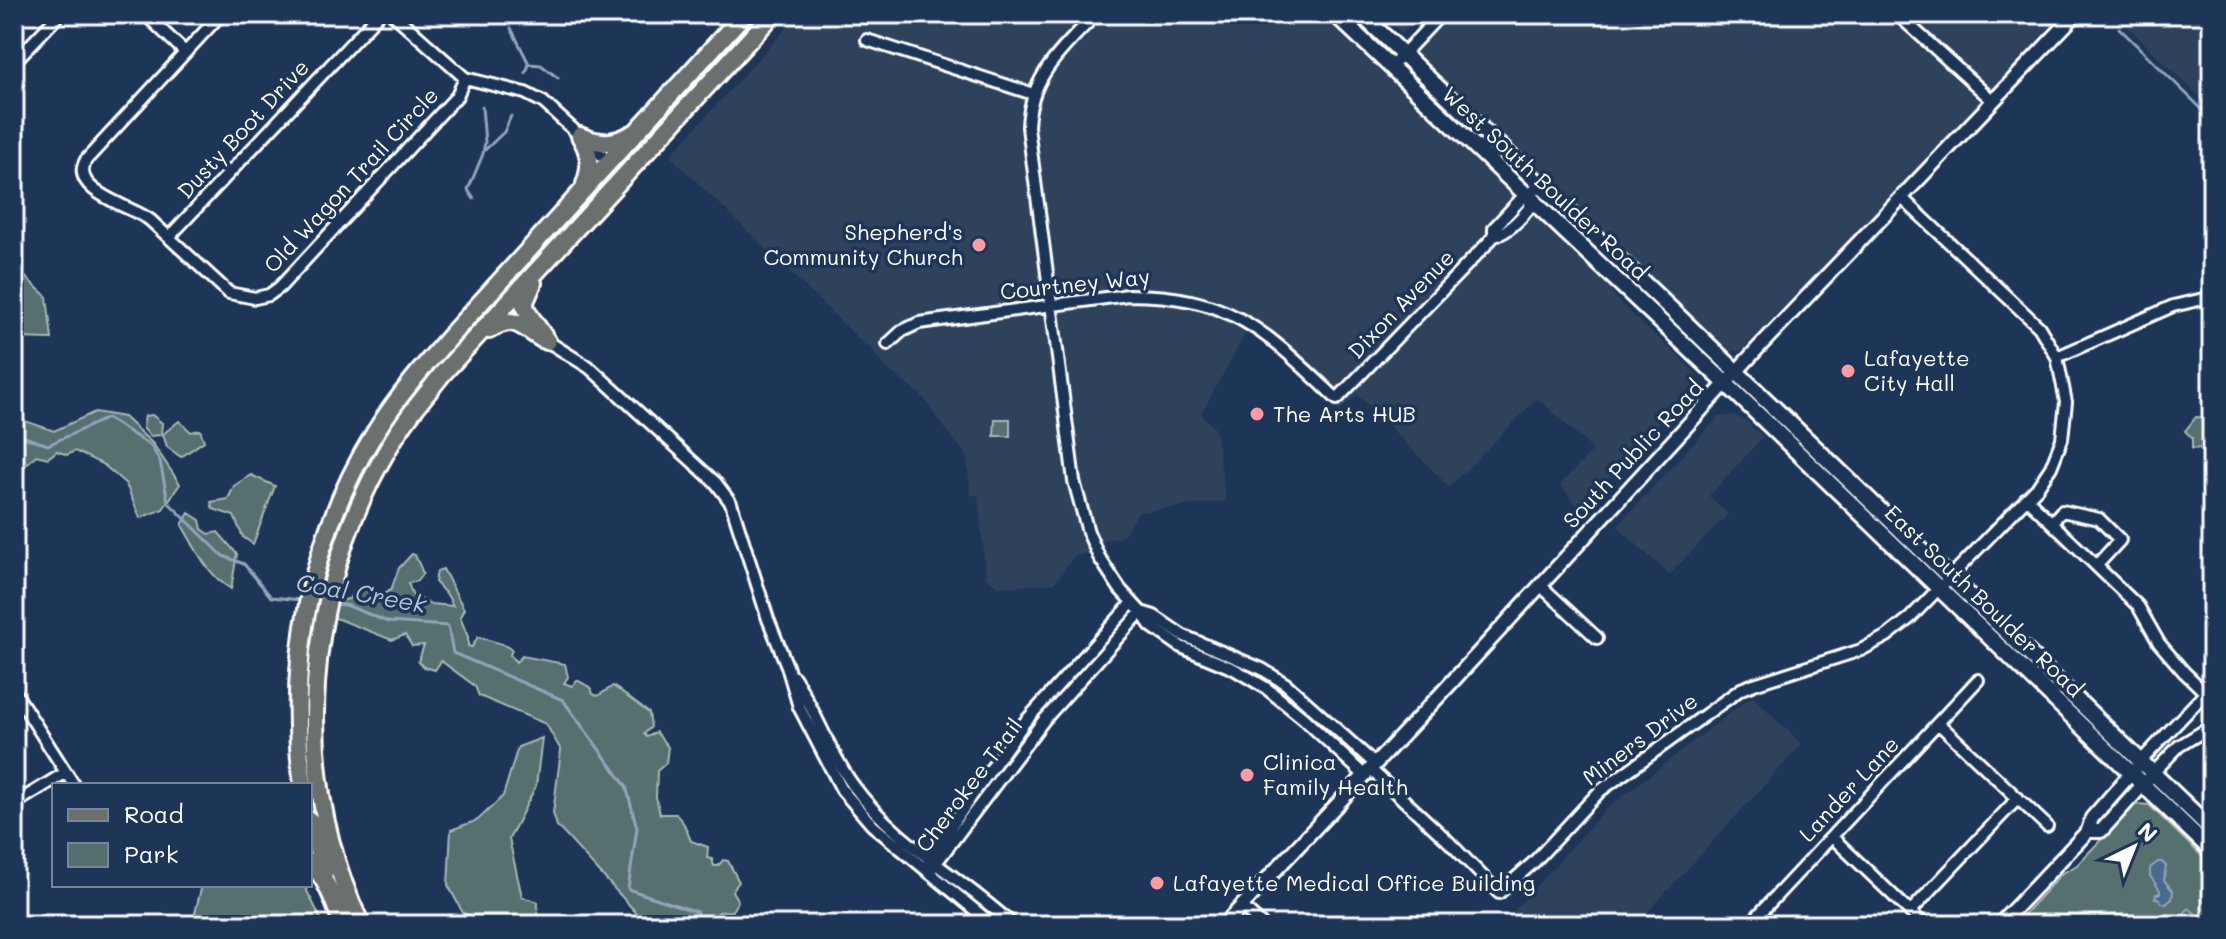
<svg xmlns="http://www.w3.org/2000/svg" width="2226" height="939" viewBox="0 0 2226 939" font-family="Mali,sans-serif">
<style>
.built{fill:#2f425c}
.green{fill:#54706e;stroke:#aab8b6;stroke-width:2}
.water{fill:#48698e;stroke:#91a5bb;stroke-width:2}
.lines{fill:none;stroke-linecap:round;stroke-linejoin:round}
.stream{stroke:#91a5bb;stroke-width:3}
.minor-casing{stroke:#fff;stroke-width:16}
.tertiary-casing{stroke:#fff;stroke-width:18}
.secondary-casing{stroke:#fff;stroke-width:20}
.primary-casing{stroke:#fff;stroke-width:22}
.minor{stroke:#1d3557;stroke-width:10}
.tertiary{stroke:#1d3557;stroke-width:12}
.secondary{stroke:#1d3557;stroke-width:14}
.primary{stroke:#6b706d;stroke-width:16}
.poi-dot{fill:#ff9aa2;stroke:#1d3557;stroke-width:3}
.labels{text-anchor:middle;stroke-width:7;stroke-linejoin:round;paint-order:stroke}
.street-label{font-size:22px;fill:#fff;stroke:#1d3557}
.poi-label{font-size:22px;fill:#fff;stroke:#1d3557;text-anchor:start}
.water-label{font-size:24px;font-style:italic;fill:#b6c3d2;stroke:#1d3557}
</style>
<rect width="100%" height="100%" fill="#1d3557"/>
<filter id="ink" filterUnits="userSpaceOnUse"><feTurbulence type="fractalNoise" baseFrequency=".0125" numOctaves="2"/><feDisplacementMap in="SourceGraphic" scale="16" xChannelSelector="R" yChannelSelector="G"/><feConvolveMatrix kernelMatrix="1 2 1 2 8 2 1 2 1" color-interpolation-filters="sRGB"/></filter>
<g filter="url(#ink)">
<!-- built -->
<path class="built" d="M 797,14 L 1325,14 L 1513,195 L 1542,218 L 1604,277 L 1611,291 L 1620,303 L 1696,373 L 1700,383 L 1682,395 L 1659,423 L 1625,454 L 1614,475 L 1599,485 L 1578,506 L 1560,485 L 1593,450 L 1538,398 L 1449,487 L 1357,394 L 1339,411 L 1269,346 L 1246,333 L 1201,414 L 1215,429 L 1226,501 L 1139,512 L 1121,538 L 1110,538 L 1086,554 L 1074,556 L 1054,584 L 999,587 L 986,577 L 978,495 L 971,495 L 966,455 L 936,417 L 924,398 L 885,367 L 870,348 L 865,345 L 670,156 L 790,24 Z
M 1381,14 L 1421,14 L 1402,34 Z
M 1450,14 L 1884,14 L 1981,102 L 1741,351 L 1731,351 L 1722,347 L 1629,260 L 1604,232 L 1411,56 Z
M 1907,14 L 2061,14 L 1992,89 Z
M 2114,14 L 2212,14 L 2212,32 L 2208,37 L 2212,41 L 2212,109 Z
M 1734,415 L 1745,420 L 1763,437 L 1709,496 L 1728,514 L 1669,575 L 1617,526 L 1718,417 Z
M 1752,696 L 1802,744 L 1636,925 L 1501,925 L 1606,809 Z"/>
<!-- green -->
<path class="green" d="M 14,272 L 22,274 L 47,297 L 52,339 L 14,338 Z
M 14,410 L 25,421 L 54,431 L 95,412 L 124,417 L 153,444 L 180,484 L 163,509 L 140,518 L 126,484 L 104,465 L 75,451 L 67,455 L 57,451 L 48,458 L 36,455 L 20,471 L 14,469 Z
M 152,415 L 162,423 L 161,435 L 150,436 L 143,428 L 145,416 Z
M 2196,417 L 2212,418 L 2211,455 L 2203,448 L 2192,449 L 2192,438 L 2185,431 Z
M 995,419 L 1010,419 L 1010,436 L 994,436 Z
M 179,421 L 191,432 L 200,430 L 204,441 L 181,457 L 167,447 L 163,434 Z
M 251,475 L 275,486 L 253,544 L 243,537 L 234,516 L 213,509 L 211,502 L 228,499 L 234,486 Z
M 189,513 L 200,520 L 202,529 L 209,534 L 218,532 L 237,554 L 231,589 C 208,576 195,548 182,525 Z
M 412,554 L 415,555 L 423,573 L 417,581 L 408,583 L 413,596 L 431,604 L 453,606 L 448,596 L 435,582 L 437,571 L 443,569 L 464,609 L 460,617 L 468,637 L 468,646 L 472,647 L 478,637 L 502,644 L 512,650 L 510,655 L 516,662 L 522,656 L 565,664 L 568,677 L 564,683 L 572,686 L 577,680 L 591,688 L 593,694 L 598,696 L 613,686 L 649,713 L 651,727 L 644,734 L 647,737 L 656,732 L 668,747 L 666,763 L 657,771 L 656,797 L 660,814 L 676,814 L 684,824 L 691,841 L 708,847 L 707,858 L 712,859 L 714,866 L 718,866 L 723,860 L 728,861 L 739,882 L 732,891 L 738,901 L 732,911 L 719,912 L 713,917 L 727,916 L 734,925 L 659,925 L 657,922 L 643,920 L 557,826 L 553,813 L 561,750 L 546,724 L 479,696 L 475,686 L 441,661 L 435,670 L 424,667 L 418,662 L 424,645 L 412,646 L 405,635 L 392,640 L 333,617 L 337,601 L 349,599 L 354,591 L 365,588 L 371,596 L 380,595 L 391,590 L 399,568 Z
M 542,738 L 536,786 L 509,839 L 522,897 L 538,902 L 537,925 L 511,925 L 507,923 L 495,925 L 463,913 L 448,885 L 451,830 L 478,820 L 503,796 L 518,747 Z
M 2140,804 L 2149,805 L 2212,866 L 2212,925 L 2014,925 L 2061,874 L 2077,865 L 2132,807 Z
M 202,885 L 304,885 L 324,925 L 192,925 Z"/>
<!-- water -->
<path class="water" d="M 2158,862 L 2162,862 L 2166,866 L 2164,880 L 2173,891 L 2172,899 L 2166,904 L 2162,903 L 2158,898 L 2155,898 L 2156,894 L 2160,893 L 2160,890 L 2150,876 L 2150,868 Z
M 2189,908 L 2207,925 L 2181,925 L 2177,921 Z"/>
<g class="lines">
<!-- stream -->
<path class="stream" d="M 511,28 L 529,64 L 526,73
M 2119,28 L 2212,119
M 529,64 L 541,65 L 558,78
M 485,150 L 504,132 L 511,116
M 474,199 L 468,190 L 483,154 L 485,142 L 482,107
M 14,439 L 24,437 L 48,445 L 107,418 L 151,446 L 160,461 L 168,502 L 223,556 L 244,564 L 271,597 L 301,600
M 332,604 L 346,605 L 388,622 L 448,626 L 453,653 L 563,700 L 626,786 L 637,828 L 628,889 L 697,912 L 699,925"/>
<!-- minor casing -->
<g class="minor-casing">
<path id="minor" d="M 145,14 L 185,52
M 221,14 L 86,160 C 68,191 131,206 150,220 L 229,293 L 255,298 L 269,295 L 280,287 L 457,96 L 465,78 L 393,14
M 1096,14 C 1063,49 1030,75 1028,127 L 1074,481 L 1088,532 L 1099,557 L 1120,589 L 1141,612 L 1151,626 L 1181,647 L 1234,669 L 1266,688 L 1303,718 L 1364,775
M 1897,14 L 1992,100
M 867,40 L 1033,94
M 14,62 L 60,14
M 1391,67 L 1441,14
M 465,78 L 525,93 L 543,102 L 609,162
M 1494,236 C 1509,233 1528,212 1535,198
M 169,237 L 379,14
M 547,341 L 590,368 L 716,483 L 731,503 L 768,619 L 787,666 L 799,707 L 842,790 L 872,825 L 993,925
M 888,344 L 902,331 L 919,323 L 1128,295 C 1232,295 1266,332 1337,399 L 1485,246 L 1494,236 L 1494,228 L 1521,199 L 1541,186
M 2057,357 L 2173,306 L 2212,297
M 2026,498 L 2138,606 L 2159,643 L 2184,672 L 2212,699
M 2052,522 L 2062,511 L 2099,519 L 2120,540 L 2097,565
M 1540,585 L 1597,638
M 1141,612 L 1154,616 L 1182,635 L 1262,669 L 1286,684 L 1375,764
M 794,677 C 816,711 829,752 853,785 C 895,843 961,877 1013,925
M 14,691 L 74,785
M 1938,723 L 2047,826
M 2141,761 L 2212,686
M 1370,769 L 1446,839 L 1499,893 L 1534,862 L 1600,791 L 1741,689 L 1754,684 L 1861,650 L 1887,636 L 1910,618 L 2037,488 L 2051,467 L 2062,439 L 2066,402 L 2057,357 L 2039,327 L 1902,198
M 2153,773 L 2179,746 L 2212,726
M 14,804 L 65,773
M 1832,837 L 1924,925
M 928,866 L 929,859 L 973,794 L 1024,723 L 1132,603
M 933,867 L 1044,720 L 1141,612
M 1242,906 L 1262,925
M 1910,912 L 2018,798
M 1749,925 L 1978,680"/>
</g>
<!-- tertiary casing -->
<g class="tertiary-casing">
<path id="tertiary" d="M 2088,831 L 2101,831 L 2149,778
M 1224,925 L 1439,696 L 1759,347 L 2076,14
M 1999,925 L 2088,831 L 2092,818 L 2135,769"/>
</g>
<!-- secondary casing -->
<g class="secondary-casing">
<path id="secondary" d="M 1335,14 L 1738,395 L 2212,851
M 1361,14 L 1692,329 L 2212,830"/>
</g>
<!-- primary casing -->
<g class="primary-casing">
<path id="primary" d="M 580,136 C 590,152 592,166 585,184
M 580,136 C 598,144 614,145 632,134
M 533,283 L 524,304 L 529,315 L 547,341
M 489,330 C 515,314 519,325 542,339
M 303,785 C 286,662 310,537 376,431 C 398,396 425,365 452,334 L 744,14
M 310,821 L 324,874
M 310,863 C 328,879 334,903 343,925
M 361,925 C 289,772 304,591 389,447 C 404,420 424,397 443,373 L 773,14"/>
</g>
<!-- minor -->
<use href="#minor" class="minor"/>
<!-- tertiary -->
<use href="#tertiary" class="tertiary"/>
<!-- secondary -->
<use href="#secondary" class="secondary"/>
<!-- primary -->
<use href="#primary" class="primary"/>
</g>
</g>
<!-- markers -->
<g class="poi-dot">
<circle cx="979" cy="245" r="8"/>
<circle cx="1848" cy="371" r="8"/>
<circle cx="1257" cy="414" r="8"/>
<circle cx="1247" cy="775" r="8"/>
<circle cx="1157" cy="883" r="8"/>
</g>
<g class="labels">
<!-- street labels -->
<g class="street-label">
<text transform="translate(243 129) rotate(-47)" y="8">Dusty Boot Drive</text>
<text transform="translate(351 180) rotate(-47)" y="8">Old Wagon Trail Circle</text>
<text transform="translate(1545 183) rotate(43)" y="8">West South Boulder Road</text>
<text transform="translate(1075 284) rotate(-6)" y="8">Courtney Way</text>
<text transform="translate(1401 304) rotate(-46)" y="8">Dixon Avenue</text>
<text transform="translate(1633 454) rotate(-47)" y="8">South Public Road</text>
<text transform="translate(1984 601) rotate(44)" y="8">East South Boulder Road</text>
<text transform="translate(1640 739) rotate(-37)" y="8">Miners Drive</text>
<text transform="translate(969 785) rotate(-53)" y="8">Cherokee Trail</text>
<text transform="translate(1849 789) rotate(-47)" y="8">Lander Lane</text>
</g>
<!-- poi labels -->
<g class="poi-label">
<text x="963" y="240" text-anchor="end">Shepherd's<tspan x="963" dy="25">Community Church</tspan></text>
<text x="1864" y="366">Lafayette<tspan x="1864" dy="25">City Hall</tspan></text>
<text x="1273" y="422">The Arts HUB</text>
<text x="1263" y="770">Clinica<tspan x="1263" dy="25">Family Health</tspan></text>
<text x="1173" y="891">Lafayette Medical Office Building</text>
</g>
<!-- water labels -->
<g class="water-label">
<text transform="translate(361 594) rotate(10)" y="8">Coal Creek</text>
</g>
</g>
<!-- margin -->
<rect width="2226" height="939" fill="none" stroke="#1d3557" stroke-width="48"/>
<rect x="24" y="24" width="2178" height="891" fill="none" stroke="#fff" stroke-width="3" filter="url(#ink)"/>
<!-- legend -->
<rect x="52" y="783" width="260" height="104" fill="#1d3557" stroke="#77869a" stroke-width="2"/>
<rect x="68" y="809" width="40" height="12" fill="#6b706d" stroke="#77869a" stroke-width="2"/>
<text x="124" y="823" font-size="24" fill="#ffffff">Road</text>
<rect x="68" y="843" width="40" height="24" fill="#54706e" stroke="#77869a" stroke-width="2"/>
<text x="124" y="863" font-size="24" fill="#ffffff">Park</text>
<!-- north arrow -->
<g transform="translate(2134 847) rotate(43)" stroke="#1d3557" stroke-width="6" paint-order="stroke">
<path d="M0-6L14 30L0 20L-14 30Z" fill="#ffffff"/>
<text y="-12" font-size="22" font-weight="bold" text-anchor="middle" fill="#ffffff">N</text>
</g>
</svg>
